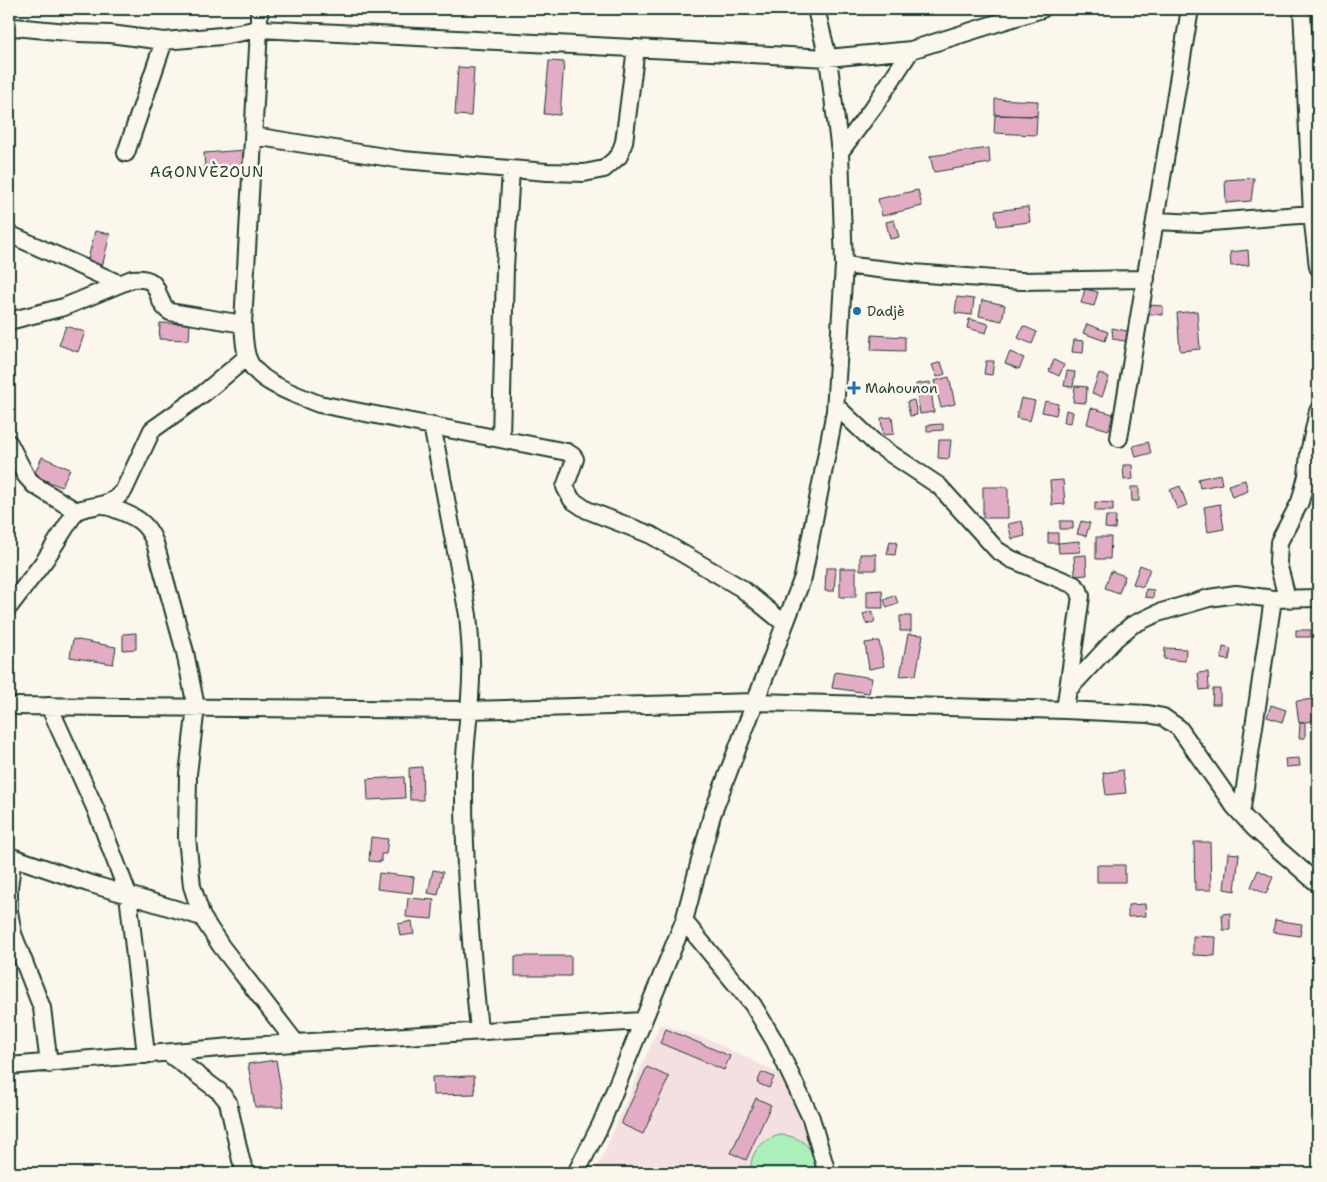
<svg xmlns="http://www.w3.org/2000/svg" width="1327" height="1182" viewBox="0 0 1327 1182" font-family="'Shantell Sans',sans-serif">
<style>
.built{fill:#f4e0e0}
.green{fill:#abefba;stroke:#659677}
.building{fill:#e2acc5;stroke:#1f3d34}
.lines{fill:none;stroke-linecap:round;stroke-linejoin:round}
.minor-casing{stroke:#1f3d34;stroke-width:20}
.minor{stroke:#fbf7ec;stroke-width:16}
.poi-dot{fill:#1f6fb2;stroke:#fbf7ec;stroke-width:2}
.labels{text-anchor:middle;stroke-width:5;stroke-linejoin:round;paint-order:stroke}
.poi-label{font-size:14px;fill:#1f3d34;stroke:#fbf7ec;text-anchor:start}
.neighbourhood-label{font-size:15px;letter-spacing:1px;fill:#1f3d34;stroke:#fbf7ec}
</style>
<rect width="100%" height="100%" fill="#fbf7ec"/>
<filter id="ink" filterUnits="userSpaceOnUse"><feTurbulence type="fractalNoise" baseFrequency=".02" numOctaves="2"/><feDisplacementMap in="SourceGraphic" scale="10" xChannelSelector="R" yChannelSelector="G"/><feConvolveMatrix kernelMatrix="1 2 1 2 8 2 1 2 1" color-interpolation-filters="sRGB"/></filter>
<g filter="url(#ink)">
<!-- built -->
<path class="built" d="M 660,1024 L 710,1040 L 784,1076 L 806,1119 L 825,1173 L 595,1173 Z"/>
<!-- green -->
<path class="green" d="M 780,1135 C 802,1135 818,1151 816,1173 L 751,1173 C 749,1153 761,1140 780,1135 Z"/>
<!-- building -->
<path class="building" d="M 549,61 L 564,62 L 560,115 L 544,114 Z
M 458,67 L 474,68 L 471,116 L 455,115 Z
M 995,99 L 1038,101 L 1037,116 L 995,115 Z
M 995,115 L 1037,116 L 1036,135 L 994,133 Z
M 989,148 L 990,163 L 934,172 L 930,156 Z
M 246,150 L 247,167 L 205,169 L 204,153 Z
M 1254,178 L 1251,201 L 1226,203 L 1225,180 Z
M 918,190 L 922,206 L 882,216 L 878,199 Z
M 1028,207 L 1030,222 L 997,226 L 995,211 Z
M 894,220 L 899,237 L 890,239 L 886,222 Z
M 95,231 L 110,234 L 102,267 L 87,263 Z
M 1248,250 L 1249,265 L 1231,266 L 1230,252 Z
M 1085,289 L 1098,292 L 1094,306 L 1081,303 Z
M 957,297 L 974,299 L 972,315 L 955,313 Z
M 982,300 L 1005,305 L 1002,321 L 979,316 Z
M 1148,305 L 1163,306 L 1163,315 L 1148,314 Z
M 1197,311 L 1200,349 L 1180,351 L 1177,313 Z
M 969,319 L 989,324 L 986,333 L 967,328 Z
M 160,323 L 190,324 L 189,340 L 159,339 Z
M 1087,324 L 1108,332 L 1105,341 L 1083,333 Z
M 66,326 L 85,332 L 78,352 L 59,345 Z
M 1023,326 L 1037,332 L 1032,344 L 1018,338 Z
M 1112,328 L 1132,332 L 1130,342 L 1113,339 Z
M 872,335 L 905,337 L 905,351 L 871,350 Z
M 1074,340 L 1084,341 L 1083,353 L 1072,352 Z
M 1010,352 L 1024,358 L 1019,369 L 1005,363 Z
M 1054,360 L 1064,365 L 1059,376 L 1049,371 Z
M 986,361 L 994,361 L 992,375 L 984,374 Z
M 941,362 L 945,374 L 937,377 L 932,365 Z
M 1067,371 L 1075,372 L 1073,387 L 1064,386 Z
M 1099,373 L 1109,377 L 1102,397 L 1092,393 Z
M 949,377 L 955,404 L 941,407 L 934,381 Z
M 930,382 L 934,412 L 920,414 L 916,384 Z
M 1075,386 L 1087,387 L 1086,403 L 1073,402 Z
M 1021,398 L 1035,401 L 1030,421 L 1016,418 Z
M 914,400 L 917,415 L 910,416 L 907,402 Z
M 1045,401 L 1058,404 L 1056,415 L 1042,412 Z
M 1091,408 L 1113,414 L 1109,430 L 1087,424 Z
M 1066,410 L 1073,412 L 1071,423 L 1064,422 Z
M 892,417 L 894,434 L 883,435 L 881,418 Z
M 943,424 L 943,430 L 927,431 L 927,425 Z
M 939,440 L 951,440 L 949,459 L 938,458 Z
M 1148,442 L 1151,453 L 1136,457 L 1133,446 Z
M 42,457 L 70,469 L 61,487 L 34,475 Z
M 1123,465 L 1132,465 L 1133,479 L 1124,480 Z
M 1220,474 L 1222,484 L 1200,488 L 1198,479 Z
M 1063,480 L 1065,504 L 1052,505 L 1050,481 Z
M 1245,480 L 1248,491 L 1232,497 L 1228,485 Z
M 1180,486 L 1187,505 L 1177,509 L 1170,490 Z
M 983,487 L 1008,487 L 1008,518 L 983,518 Z
M 1131,487 L 1139,487 L 1139,501 L 1132,501 Z
M 1095,502 L 1113,503 L 1113,511 L 1095,511 Z
M 1220,504 L 1224,529 L 1208,532 L 1204,507 Z
M 1106,516 L 1116,516 L 1115,529 L 1105,528 Z
M 1022,521 L 1025,536 L 1012,539 L 1008,524 Z
M 1060,521 L 1073,521 L 1073,529 L 1060,529 Z
M 1081,521 L 1090,523 L 1086,536 L 1077,534 Z
M 1048,533 L 1058,533 L 1058,543 L 1048,543 Z
M 1096,537 L 1111,537 L 1110,559 L 1096,559 Z
M 890,541 L 897,542 L 895,555 L 887,554 Z
M 1079,541 L 1080,552 L 1059,553 L 1058,543 Z
M 860,554 L 876,554 L 876,570 L 860,570 Z
M 1086,555 L 1087,575 L 1075,576 L 1074,556 Z
M 1140,565 L 1150,569 L 1143,587 L 1133,584 Z
M 826,568 L 836,568 L 834,591 L 825,591 Z
M 840,568 L 856,568 L 856,597 L 840,597 Z
M 1111,571 L 1125,576 L 1119,593 L 1105,588 Z
M 1146,589 L 1154,590 L 1153,598 L 1145,597 Z
M 882,590 L 883,608 L 867,608 L 867,591 Z
M 895,595 L 898,603 L 887,608 L 884,600 Z
M 872,611 L 875,622 L 866,624 L 863,614 Z
M 900,616 L 911,616 L 911,631 L 900,631 Z
M 1296,630 L 1311,630 L 1311,637 L 1296,637 Z
M 136,633 L 136,649 L 123,650 L 123,634 Z
M 908,634 L 923,635 L 916,675 L 900,676 Z
M 73,639 L 116,647 L 113,664 L 70,657 Z
M 879,641 L 884,666 L 869,669 L 865,643 Z
M 1223,647 L 1231,649 L 1229,660 L 1221,659 Z
M 1165,648 L 1186,649 L 1185,661 L 1164,659 Z
M 835,672 L 872,678 L 869,693 L 832,688 Z
M 1208,672 L 1209,689 L 1200,690 L 1198,673 Z
M 1213,689 L 1220,689 L 1220,704 L 1212,704 Z
M 1315,699 L 1318,720 L 1299,723 L 1296,701 Z
M 1271,705 L 1286,710 L 1282,722 L 1267,717 Z
M 1300,723 L 1305,723 L 1305,738 L 1299,738 Z
M 1299,758 L 1300,766 L 1286,767 L 1285,759 Z
M 422,767 L 423,800 L 410,800 L 409,768 Z
M 1123,770 L 1126,793 L 1106,795 L 1103,773 Z
M 404,777 L 405,798 L 368,800 L 367,779 Z
M 371,837 L 388,839 L 386,854 L 381,854 L 381,862 L 369,861 Z
M 1194,842 L 1210,842 L 1211,890 L 1195,890 Z
M 1228,853 L 1239,854 L 1235,891 L 1224,889 Z
M 1097,865 L 1125,865 L 1125,882 L 1097,882 Z
M 433,870 L 443,872 L 438,895 L 428,893 Z
M 1258,870 L 1273,877 L 1266,894 L 1251,887 Z
M 379,873 L 414,877 L 412,893 L 377,889 Z
M 408,898 L 434,900 L 432,919 L 406,917 Z
M 1145,904 L 1146,916 L 1128,917 L 1128,905 Z
M 1230,913 L 1230,930 L 1223,930 L 1222,914 Z
M 1275,920 L 1302,924 L 1300,936 L 1273,932 Z
M 412,921 L 414,934 L 400,936 L 398,924 Z
M 1193,936 L 1216,937 L 1215,956 L 1193,955 Z
M 515,956 L 571,956 L 571,976 L 515,976 Z
M 666,1029 L 730,1056 L 724,1070 L 660,1043 Z
M 276,1060 L 284,1107 L 255,1107 L 248,1064 Z
M 647,1067 L 669,1077 L 643,1134 L 621,1124 Z
M 762,1072 L 774,1077 L 769,1088 L 757,1083 Z
M 474,1076 L 475,1094 L 433,1095 L 432,1077 Z
M 756,1098 L 771,1105 L 746,1160 L 731,1153 Z"/>
<g class="lines">
<!-- minor casing -->
<g class="minor-casing">
<path id="minor" d="M 259,9 L 259,29 L 828,58 L 911,50 L 1042,9
M 1302,9 L 1312,214
M 9,28 L 14,27 L 78,33 L 110,34 L 164,41 L 222,36 L 259,29 L 243,324 C 244,334 244,346 247,356 C 254,382 297,395 319,404 L 567,452 L 573,456 L 575,459 L 565,487 L 572,500 L 587,510 L 651,535 L 741,588 L 785,624
M 254,136 L 403,160 L 547,172 L 584,173 L 604,169 L 619,156 L 624,142 L 636,48
M 840,152 L 875,105 L 911,50
M 126,153 L 164,41
M 1155,221 L 1199,223 L 1312,214 L 1318,267
M 9,234 L 120,284
M 844,265 L 913,273 L 1021,281 L 1146,279
M 9,321 L 64,307 L 132,279 C 166,276 151,299 170,312 L 243,324
M 836,406 L 876,444 L 939,486 L 997,550 L 1011,559 L 1074,585 L 1079,590 L 1081,596 L 1065,710
M 432,425 L 468,615 C 470,637 472,658 471,679 C 470,711 465,742 464,774 C 463,860 471,946 479,1031
M 501,438 L 505,267 L 511,170
M 1119,438 L 1190,9
M 9,443 L 26,476 L 34,485 L 76,511
M 105,505 C 129,515 145,517 155,543 L 185,652 L 196,707 L 188,774 L 187,838 L 192,886 L 202,917 L 221,946 L 296,1043
M 1287,598 L 1278,563 L 1279,542 L 1300,502 L 1307,476 L 1309,453 L 1318,411
M 9,607 L 45,560 L 76,511 C 96,503 109,509 124,490 L 152,430 L 204,393 L 247,357
M 1068,690 L 1115,639 L 1132,625 L 1158,613 L 1209,598 L 1236,594 L 1273,599 L 1318,598
M 9,706 L 468,710 L 754,702 L 1065,710 L 1148,714 L 1163,717 L 1179,728 L 1234,806 L 1255,829 L 1318,884
M 49,706 L 96,810 L 128,894 L 146,1055
M 1241,814 L 1273,599
M 9,856 L 88,883 L 202,917
M 13,858 L 9,887 L 9,911 L 13,934 L 42,1008 L 49,1064
M 684,921 L 753,1005 L 775,1042 L 811,1118 L 827,1173
M 168,1053 L 220,1092 L 228,1102 L 241,1160 L 246,1173
M 9,1066 L 232,1047 L 642,1021
M 576,1173 L 601,1124 L 684,921 L 712,815 L 803,577 L 835,411 L 844,265 L 840,152 L 828,58 L 816,9"/>
</g>
<!-- minor -->
<use href="#minor" class="minor"/>
</g>
</g>
<!-- markers -->
<g class="poi-dot">
<circle cx="857" cy="311" r="5"/>
<path d="M851.5 380.5h5v5h5v5h-5v5h-5v-5h-5v-5h5z"/>
</g>
<g class="labels">
<!-- poi labels -->
<g class="poi-label">
<text x="867" y="316">Dadjè</text>
<text x="865" y="393">Mahounon</text>
</g>
<!-- neighbourhood labels -->
<g class="neighbourhood-label">
<text x="207" y="177">AGONVÈZOUN</text>
</g>
</g>
<!-- margin -->
<rect width="1327" height="1182" fill="none" stroke="#fbf7ec" stroke-width="30"/>
<rect x="15" y="15" width="1297" height="1152" fill="none" stroke="#1f3d34" stroke-width="2" filter="url(#ink)"/>
</svg>
